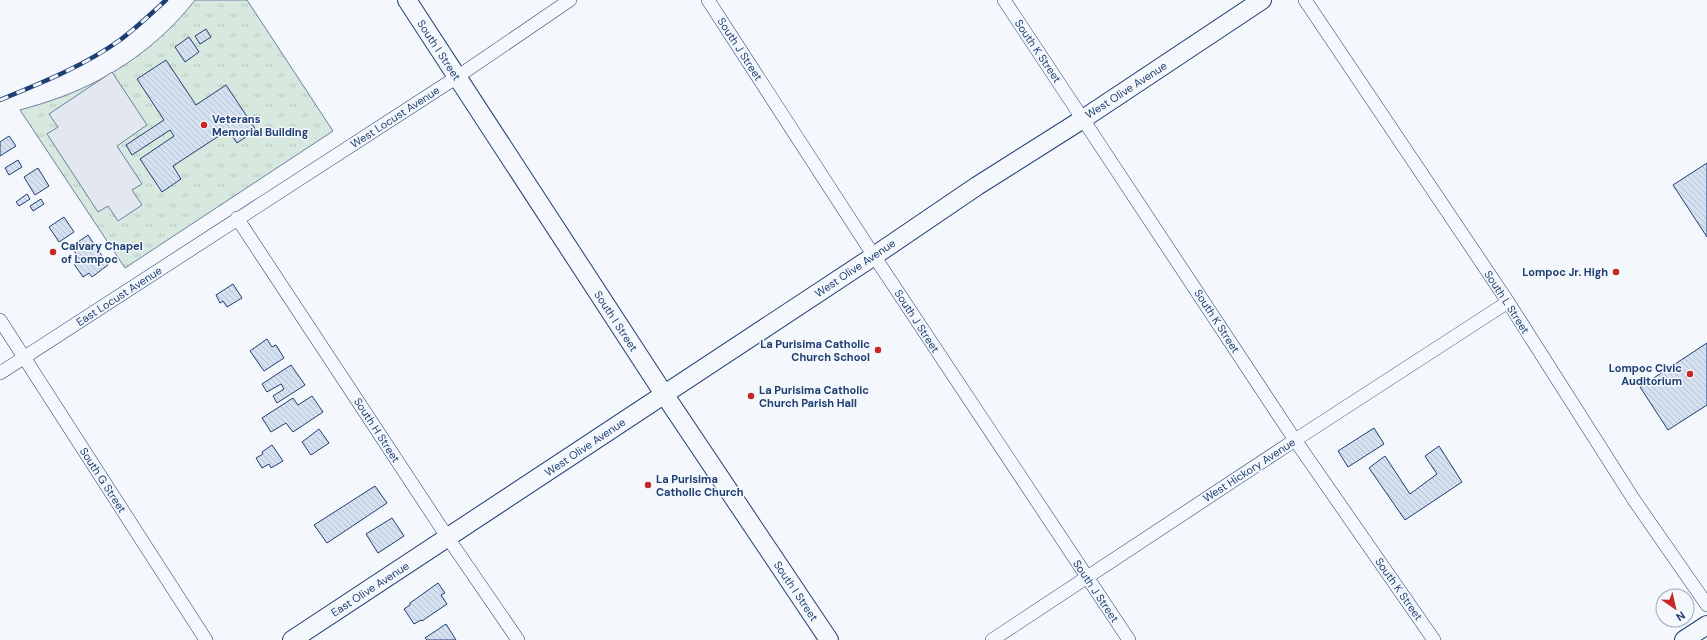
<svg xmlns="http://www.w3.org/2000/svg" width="1707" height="640" viewBox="0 0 1707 640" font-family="'DM Sans',sans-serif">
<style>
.park{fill:url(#park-tufts);stroke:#687fa3}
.parking{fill:#e3e8f0;stroke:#687fa3}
.building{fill:url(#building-back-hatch);stroke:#1d3f73}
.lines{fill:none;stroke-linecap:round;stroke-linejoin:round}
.street-casing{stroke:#1d3f73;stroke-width:14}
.secondary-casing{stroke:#1d3f73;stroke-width:20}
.street{stroke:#f4f7fb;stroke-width:13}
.secondary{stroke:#f4f7fb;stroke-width:18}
.rail-casing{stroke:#1d3f73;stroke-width:4.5}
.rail{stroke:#f4f7fb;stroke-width:3;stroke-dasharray:9;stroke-linecap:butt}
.poi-dot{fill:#c62828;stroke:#f4f7fb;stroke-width:1.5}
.labels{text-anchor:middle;stroke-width:3;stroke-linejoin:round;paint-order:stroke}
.street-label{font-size:11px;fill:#1d3f73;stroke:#f4f7fb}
.poi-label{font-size:11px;font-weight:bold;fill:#1d3f73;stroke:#f4f7fb;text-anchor:start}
</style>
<defs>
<pattern id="park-tufts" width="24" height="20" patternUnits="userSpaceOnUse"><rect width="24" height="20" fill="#d7e8df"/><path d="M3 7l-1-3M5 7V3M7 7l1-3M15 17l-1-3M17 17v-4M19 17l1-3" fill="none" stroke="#b8c8c3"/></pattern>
<pattern id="building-back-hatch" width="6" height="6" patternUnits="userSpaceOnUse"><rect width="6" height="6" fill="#d5e0f0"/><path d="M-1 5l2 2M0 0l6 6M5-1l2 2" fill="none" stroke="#b6c1d1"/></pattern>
</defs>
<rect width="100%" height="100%" fill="#f4f7fb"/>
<!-- park -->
<path class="park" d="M 195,0 L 247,0 L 333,131 L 125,268 L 20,110 C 34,106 48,102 61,97 C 113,78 161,44 195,0 Z"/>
<!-- parking -->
<path class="parking" d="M 112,72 L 147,125 L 117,146 L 142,184 L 132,190 L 142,205 L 118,221 L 108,206 L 98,212 L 47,134 L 58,127 L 49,114 Z"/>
<!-- building -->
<path class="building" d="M 206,29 L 211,37 L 200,44 L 195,36 Z
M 189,37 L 199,52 L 185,62 L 175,47 Z
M 166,60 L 196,105 L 226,85 L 256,130 L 237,143 L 228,130 L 173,166 L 181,179 L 162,192 L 140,159 L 174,136 L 170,130 L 132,155 L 126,145 L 164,120 L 137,79 Z
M 9,136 L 16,146 L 0,156 L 0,142 Z
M 18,160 L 22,167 L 9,175 L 5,168 Z
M 1707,163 L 1707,237 L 1673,185 Z
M 38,168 L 49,186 L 35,195 L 24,177 Z
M 27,194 L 30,199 L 19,206 L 16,202 Z
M 41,199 L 44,204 L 33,211 L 30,206 Z
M 64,217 L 74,232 L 59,242 L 49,227 Z
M 88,235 L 108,265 L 92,277 L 89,273 L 83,277 L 74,264 L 80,260 L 73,249 L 80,245 L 78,242 Z
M 233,284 L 242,298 L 227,307 L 223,301 L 220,303 L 216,295 Z
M 267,339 L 272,347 L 276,345 L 284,358 L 264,371 L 250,351 Z
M 1707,343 L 1707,405 L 1668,430 L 1640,387 Z
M 291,365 L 305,385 L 277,403 L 273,396 L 284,389 L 281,384 L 267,392 L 262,384 Z
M 312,396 L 323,412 L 293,432 L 286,423 L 271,432 L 262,418 L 293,398 L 298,405 Z
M 1374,428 L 1384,444 L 1348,467 L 1338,451 Z
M 319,429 L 329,443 L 311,455 L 302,442 Z
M 272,445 L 283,461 L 271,468 L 269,464 L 262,468 L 256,458 L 263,454 L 262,452 Z
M 1439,446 L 1462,482 L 1405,520 L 1369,468 L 1385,456 L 1410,494 L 1437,474 L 1425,456 Z
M 375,486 L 387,503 L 327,543 L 314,525 Z
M 392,518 L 404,536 L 378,553 L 366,534 Z
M 438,583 L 445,593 L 441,595 L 447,604 L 422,621 L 421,620 L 414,624 L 404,609 L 410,605 L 410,603 Z
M 446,624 L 456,640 L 427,640 L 425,638 Z"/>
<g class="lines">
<!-- street casing -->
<g class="street-casing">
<path id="street" d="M 708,0 L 874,256 L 1129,640
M 1004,0 L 1295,440 L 1434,640
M 1305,0 L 1508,302 L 1634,500 L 1707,605
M 237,218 L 448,538 L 518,640
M 0,320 L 206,640
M 0,373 L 457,77 L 570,0
M 992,640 L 1295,440 L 1508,302"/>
</g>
<!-- secondary casing -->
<g class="secondary-casing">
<path id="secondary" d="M 407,0 L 664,394 L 829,640
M 292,640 L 874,256 L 977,186 L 1083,119 L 1262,0
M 1684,640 L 1707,625"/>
</g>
<!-- street -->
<use href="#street" class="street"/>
<!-- secondary -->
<use href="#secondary" class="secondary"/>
<!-- rail casing -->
<g class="rail-casing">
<path id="rail" d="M 0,100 C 41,83 84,66 120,40 C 136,28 151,14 166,0"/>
</g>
<!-- rail -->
<use href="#rail" class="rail"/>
</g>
<!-- markers -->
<g class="poi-dot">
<circle cx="204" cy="125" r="4"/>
<circle cx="53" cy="252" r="4"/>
<circle cx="1616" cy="272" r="4"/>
<circle cx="878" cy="350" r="4"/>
<circle cx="1690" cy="374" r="4"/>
<circle cx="751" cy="396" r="4"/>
<circle cx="648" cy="485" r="4"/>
</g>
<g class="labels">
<!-- street labels -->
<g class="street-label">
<text transform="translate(740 49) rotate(57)" y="4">South J Street</text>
<text transform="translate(439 50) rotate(57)" y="4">South I Street</text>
<text transform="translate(1038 51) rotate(56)" y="4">South K Street</text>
<text transform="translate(1126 90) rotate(-33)" y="4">West Olive Avenue</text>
<text transform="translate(395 117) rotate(-33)" y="4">West Locust Avenue</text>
<text transform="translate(855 268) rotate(-34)" y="4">West Olive Avenue</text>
<text transform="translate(119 296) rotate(-33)" y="4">East Locust Avenue</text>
<text transform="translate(1507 302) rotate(57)" y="4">South L Street</text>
<text transform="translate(616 321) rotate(57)" y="4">South I Street</text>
<text transform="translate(917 321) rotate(57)" y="4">South J Street</text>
<text transform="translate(1217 321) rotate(57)" y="4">South K Street</text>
<text transform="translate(377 430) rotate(57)" y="4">South H Street</text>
<text transform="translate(585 447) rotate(-34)" y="4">West Olive Avenue</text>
<text transform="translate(1249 470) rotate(-33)" y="4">West Hickory Avenue</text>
<text transform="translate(103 480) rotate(57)" y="4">South G Street</text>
<text transform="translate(370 589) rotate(-33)" y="4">East Olive Avenue</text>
<text transform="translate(1399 589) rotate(55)" y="4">South K Street</text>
<text transform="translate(796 591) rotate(56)" y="4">South I Street</text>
<text transform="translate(1096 591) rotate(56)" y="4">South J Street</text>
</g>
<!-- poi labels -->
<g class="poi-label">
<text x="212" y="123">Veterans<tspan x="212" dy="13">Memorial Building</tspan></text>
<text x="61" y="250">Calvary Chapel<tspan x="61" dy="13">of Lompoc</tspan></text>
<text x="1608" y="276" text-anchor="end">Lompoc Jr. High</text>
<text x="870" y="348" text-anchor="end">La Purisima Catholic<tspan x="870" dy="13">Church School</tspan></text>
<text x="1682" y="372" text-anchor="end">Lompoc Civic<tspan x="1682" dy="13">Auditorium</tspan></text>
<text x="759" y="394">La Purisima Catholic<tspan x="759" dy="13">Church Parish Hall</tspan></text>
<text x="656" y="483">La Purisima<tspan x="656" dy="13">Catholic Church</tspan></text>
</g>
</g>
<!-- north arrow -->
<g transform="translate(1675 608) rotate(146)"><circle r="19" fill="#f4f7fb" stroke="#9eadc5"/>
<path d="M0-3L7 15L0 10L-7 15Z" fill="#c62828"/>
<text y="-6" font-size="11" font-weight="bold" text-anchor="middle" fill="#1d3f73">N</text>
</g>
</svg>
